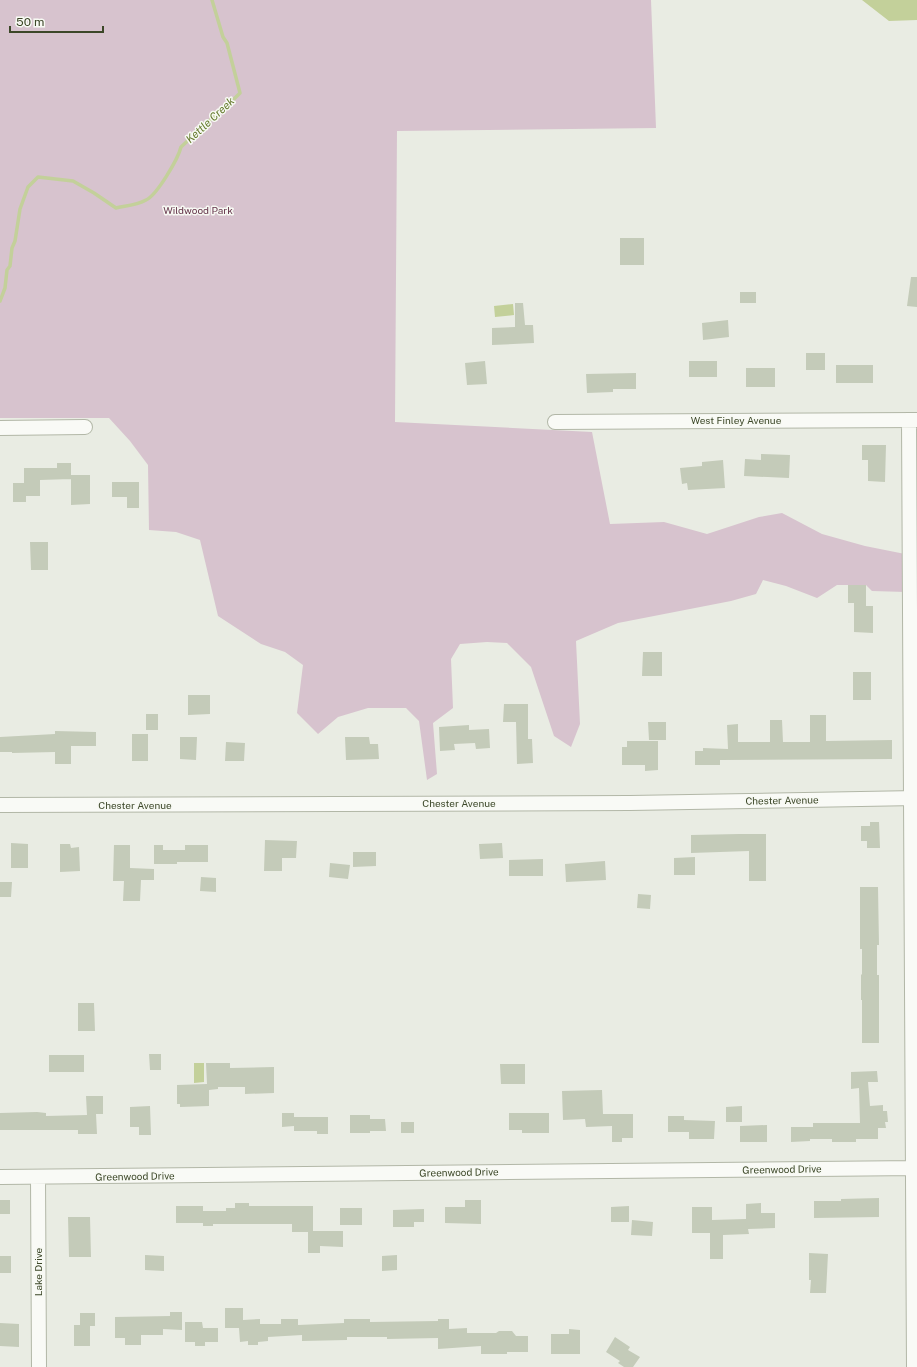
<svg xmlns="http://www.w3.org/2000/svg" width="917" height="1367" viewBox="0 0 917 1367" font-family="'Public Sans',sans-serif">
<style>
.green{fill:#d7c3ce}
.water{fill:#c3d09a}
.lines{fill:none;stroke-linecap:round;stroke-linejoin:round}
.stream{stroke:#c3d09a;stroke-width:3.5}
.building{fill:#c4cbb9}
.street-casing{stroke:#b2b7a7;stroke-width:16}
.street{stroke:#f9faf6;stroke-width:14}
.labels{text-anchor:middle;stroke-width:3;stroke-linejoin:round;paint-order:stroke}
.park-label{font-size:10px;fill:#64344a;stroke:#f7f9f3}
.street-label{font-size:10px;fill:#3c4728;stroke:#f7f9f3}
.water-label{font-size:11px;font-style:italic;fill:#657a2d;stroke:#f7f9f3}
</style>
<rect width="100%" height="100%" fill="#e9ece3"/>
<!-- green -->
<path class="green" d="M 0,0 L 651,0 L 656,128 L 397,131 L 395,422 L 592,432 L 610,524 L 664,522 L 707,534 L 759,517 L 782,513 L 822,534 L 865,546 L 905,554 L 906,592 L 872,591 L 866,585 L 837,585 L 817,598 L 786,586 L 763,580 L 756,594 L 731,601 L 618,623 L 576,641 L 580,724 L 571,747 L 554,736 L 531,667 L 507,643 L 487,642 L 460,644 L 451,659 L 453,708 L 433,723 L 437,774 L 427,780 L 419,721 L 406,708 L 368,708 L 338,717 L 318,734 L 297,713 L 303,665 L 285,652 L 261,644 L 218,616 L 200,540 L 176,532 L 149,530 L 148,465 L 130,441 L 109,418 L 0,418 Z"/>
<!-- water -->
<path class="water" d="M 862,0 L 917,0 L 917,20 L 889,21 Z
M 513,304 L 514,315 L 495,317 L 494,306 Z
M 194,1063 L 204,1063 L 204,1082 L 194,1083 Z"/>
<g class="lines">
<!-- stream -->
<path class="stream" d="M 0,301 L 5,288 L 7,270 L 10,266 L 12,248 L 15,241 L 20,209 L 28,187 L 38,177 L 73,181 L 94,193 L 116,208 C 125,206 137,205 146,200 C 157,195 178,159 181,147 L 222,109 L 229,104 L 240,93 L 227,43 L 223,37 L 212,0"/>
</g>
<!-- building -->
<path class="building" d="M 620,238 L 644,238 L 644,265 L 620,265 Z
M 911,277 L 917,277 L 917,307 L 907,306 Z
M 740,292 L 756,292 L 756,303 L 740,303 Z
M 515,303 L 523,303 L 525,325 L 533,325 L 534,343 L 492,345 L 492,328 L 515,327 Z
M 728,320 L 729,337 L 703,340 L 702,323 Z
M 806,353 L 825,353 L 825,370 L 806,370 Z
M 485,361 L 487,384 L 467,385 L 465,363 Z
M 689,361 L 717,361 L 717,377 L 689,377 Z
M 836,365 L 873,365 L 873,383 L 836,383 Z
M 746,368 L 775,368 L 775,387 L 746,387 Z
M 636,373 L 636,389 L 613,389 L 613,392 L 587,393 L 586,374 Z
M 862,445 L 886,445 L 885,482 L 868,481 L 868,460 L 862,460 Z
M 761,454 L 790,455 L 789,478 L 744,476 L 745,459 L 761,460 Z
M 723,460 L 725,488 L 688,490 L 687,483 L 682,484 L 680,468 L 702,466 L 702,462 Z
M 57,463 L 71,463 L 71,479 L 40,480 L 40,496 L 26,496 L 26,502 L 13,502 L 13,483 L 24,483 L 24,468 L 57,468 Z
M 71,475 L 90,475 L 90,504 L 71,505 Z
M 112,482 L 139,482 L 139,508 L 127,508 L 127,497 L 112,497 Z
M 30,542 L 48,542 L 48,570 L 31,570 Z
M 848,585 L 866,585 L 866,606 L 873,606 L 873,633 L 854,632 L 854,603 L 848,603 Z
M 643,652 L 662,652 L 662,676 L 642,676 Z
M 853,672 L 871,672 L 871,700 L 853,700 Z
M 188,695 L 210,695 L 210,714 L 188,715 Z
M 504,704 L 528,704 L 528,739 L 532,739 L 533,763 L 517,764 L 516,722 L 503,722 Z
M 146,714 L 158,714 L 158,730 L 146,730 Z
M 810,715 L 826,715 L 826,741 L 892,740 L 892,759 L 720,760 L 720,765 L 695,765 L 695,751 L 703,751 L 703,748 L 728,749 L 727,725 L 738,724 L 738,742 L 770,742 L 770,720 L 782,720 L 783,742 L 810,742 Z
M 648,722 L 666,722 L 666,740 L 649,740 Z
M 469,725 L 469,730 L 489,729 L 490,748 L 476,749 L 475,743 L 454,744 L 455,750 L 440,751 L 439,727 Z
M 55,731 L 96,732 L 96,746 L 71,746 L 71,764 L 55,764 L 55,752 L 12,753 L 12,752 L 0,752 L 0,737 L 55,734 Z
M 132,734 L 148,734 L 148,761 L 132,761 Z
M 180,737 L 197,737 L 196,760 L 180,759 Z
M 345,737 L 369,737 L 370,744 L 378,744 L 379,759 L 346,760 Z
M 627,741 L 658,741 L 658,770 L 645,771 L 645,765 L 622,765 L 622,747 L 627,747 Z
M 226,742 L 245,743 L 244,761 L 225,761 Z
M 870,822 L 879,822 L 880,848 L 867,848 L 867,841 L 861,841 L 861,826 L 870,826 Z
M 739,834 L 766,834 L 766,881 L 749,881 L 749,851 L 691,853 L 691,835 Z
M 265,840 L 297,841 L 296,858 L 282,858 L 282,871 L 264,871 Z
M 11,843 L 28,844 L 28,868 L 11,868 Z
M 502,843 L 503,858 L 480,859 L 479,844 Z
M 60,844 L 70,844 L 71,848 L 79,847 L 80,871 L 60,872 Z
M 114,845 L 130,845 L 130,868 L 154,869 L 154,880 L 141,880 L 140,901 L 123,901 L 124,881 L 113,881 Z
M 154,845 L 163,845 L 163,850 L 185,850 L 185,845 L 208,845 L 208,862 L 177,862 L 177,864 L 154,864 Z
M 353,852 L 376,852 L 376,866 L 353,867 Z
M 695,857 L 695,875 L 674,875 L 674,858 Z
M 543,859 L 543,876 L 509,876 L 509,860 Z
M 605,861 L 606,880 L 566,882 L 565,864 Z
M 330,863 L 350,865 L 348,879 L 329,877 Z
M 201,877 L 216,878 L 216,892 L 200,891 Z
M 0,882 L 12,882 L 11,897 L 0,897 Z
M 860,887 L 878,887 L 879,945 L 877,945 L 877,975 L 879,975 L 879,1043 L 862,1043 L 862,1000 L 861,1000 L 861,974 L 862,975 L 862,949 L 860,949 Z
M 638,894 L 651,895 L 650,909 L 637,908 Z
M 78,1003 L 94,1003 L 95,1031 L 78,1031 Z
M 149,1054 L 161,1054 L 161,1070 L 150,1070 Z
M 49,1055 L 84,1055 L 84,1072 L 49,1072 Z
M 206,1063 L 230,1063 L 230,1068 L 274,1067 L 274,1093 L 245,1094 L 245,1087 L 218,1087 L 218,1089 L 209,1090 L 209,1106 L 180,1107 L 180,1104 L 177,1104 L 177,1085 L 207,1084 Z
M 500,1064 L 525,1064 L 525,1084 L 501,1084 Z
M 877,1071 L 878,1082 L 868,1082 L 870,1106 L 883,1105 L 883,1111 L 887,1111 L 888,1122 L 885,1122 L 886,1128 L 878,1128 L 878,1139 L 856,1139 L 856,1142 L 832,1142 L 832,1139 L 810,1139 L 810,1141 L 791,1142 L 791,1127 L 813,1127 L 813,1123 L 860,1123 L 859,1088 L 851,1089 L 851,1072 Z
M 602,1090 L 603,1114 L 633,1114 L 633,1138 L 622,1138 L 622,1142 L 612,1142 L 612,1126 L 586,1127 L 585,1119 L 563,1120 L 562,1091 Z
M 86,1096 L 103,1096 L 103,1114 L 96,1114 L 97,1134 L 78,1134 L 78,1130 L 0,1130 L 0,1113 L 37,1112 L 46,1113 L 46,1116 L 87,1115 Z
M 150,1106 L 151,1135 L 139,1135 L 139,1127 L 130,1127 L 130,1107 Z
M 742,1106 L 742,1122 L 726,1122 L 726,1107 Z
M 282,1113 L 294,1113 L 294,1117 L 328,1117 L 328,1134 L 317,1134 L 317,1131 L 294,1131 L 294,1126 L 282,1127 Z
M 509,1113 L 549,1113 L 549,1133 L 522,1133 L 522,1130 L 509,1130 Z
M 350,1115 L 370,1115 L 370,1119 L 385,1119 L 386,1131 L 370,1131 L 370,1133 L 350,1133 Z
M 668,1116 L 684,1116 L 684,1120 L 715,1121 L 714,1139 L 689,1139 L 689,1132 L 668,1132 Z
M 401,1122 L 414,1122 L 414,1133 L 401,1133 Z
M 767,1125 L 767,1142 L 740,1142 L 740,1126 Z
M 879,1198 L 879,1217 L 814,1218 L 814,1201 L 841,1201 L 841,1199 Z
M 0,1200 L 10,1200 L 10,1214 L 0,1214 Z
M 465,1200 L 481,1200 L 481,1224 L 445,1223 L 445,1207 L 465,1207 Z
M 235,1203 L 249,1203 L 249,1206 L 313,1206 L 313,1231 L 343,1231 L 343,1247 L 320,1246 L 320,1253 L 308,1253 L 308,1232 L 292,1232 L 292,1224 L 213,1224 L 213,1226 L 203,1226 L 203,1223 L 176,1223 L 176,1206 L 203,1206 L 203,1211 L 226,1211 L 226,1208 L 235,1208 Z
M 761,1203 L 761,1213 L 775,1213 L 775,1228 L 748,1229 L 749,1234 L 723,1235 L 723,1259 L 710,1259 L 710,1233 L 692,1233 L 692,1207 L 712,1207 L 712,1220 L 746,1219 L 746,1204 Z
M 629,1206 L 629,1222 L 611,1222 L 611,1207 Z
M 340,1208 L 362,1208 L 362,1225 L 340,1225 Z
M 424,1209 L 424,1222 L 414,1222 L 414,1227 L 393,1227 L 393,1210 Z
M 68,1217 L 90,1217 L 91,1257 L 69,1257 Z
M 632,1220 L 653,1222 L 652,1236 L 631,1235 Z
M 809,1253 L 828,1254 L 826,1293 L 810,1293 L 811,1280 L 809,1280 Z
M 145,1255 L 164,1256 L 164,1271 L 145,1270 Z
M 397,1255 L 397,1270 L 382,1271 L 382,1256 Z
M 0,1256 L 11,1256 L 11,1273 L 0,1273 Z
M 225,1308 L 243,1308 L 243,1320 L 260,1319 L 260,1324 L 281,1324 L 281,1319 L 298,1319 L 298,1325 L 344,1323 L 344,1319 L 370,1319 L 370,1322 L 438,1321 L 438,1319 L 449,1319 L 449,1329 L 467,1328 L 467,1333 L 496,1333 L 499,1331 L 512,1331 L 516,1336 L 528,1336 L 528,1352 L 507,1352 L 507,1354 L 481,1354 L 481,1346 L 438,1349 L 438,1338 L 387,1339 L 387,1337 L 347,1337 L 347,1340 L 302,1341 L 302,1335 L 268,1337 L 268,1341 L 258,1342 L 258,1345 L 248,1345 L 248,1341 L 240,1342 L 239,1328 L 225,1328 Z
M 170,1312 L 182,1312 L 182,1330 L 163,1329 L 163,1335 L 141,1335 L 141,1345 L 125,1345 L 125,1338 L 115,1338 L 115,1317 L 170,1316 Z
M 80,1313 L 95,1313 L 95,1326 L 90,1326 L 90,1346 L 74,1346 L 74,1325 L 80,1325 Z
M 185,1322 L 202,1322 L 203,1328 L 218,1328 L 218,1342 L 205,1342 L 205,1346 L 195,1346 L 195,1342 L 185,1342 Z
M 0,1323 L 19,1324 L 19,1347 L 0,1346 Z
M 569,1329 L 580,1330 L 580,1354 L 551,1354 L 551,1334 L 569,1334 Z
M 615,1337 L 630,1347 L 628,1350 L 640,1357 L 633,1367 L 624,1367 L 618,1363 L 620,1361 L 606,1352 Z"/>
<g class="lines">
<!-- street casing -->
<g class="street-casing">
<path id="street" d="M 909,420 L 914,1367
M 555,422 L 917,420
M 0,428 L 85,427
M 0,805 L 630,803 L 917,798
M 0,1177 L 917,1168
M 38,1177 L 39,1367"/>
</g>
<!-- street -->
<use href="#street" class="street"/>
</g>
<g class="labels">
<!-- park labels -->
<g class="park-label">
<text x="198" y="214">Wildwood Park</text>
</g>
<!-- street labels -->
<g class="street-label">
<text x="736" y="424">West Finley Avenue</text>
<text transform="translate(782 800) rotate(-1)" y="4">Chester Avenue</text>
<text x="459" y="807">Chester Avenue</text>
<text x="135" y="809">Chester Avenue</text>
<text transform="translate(782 1169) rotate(-1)" y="4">Greenwood Drive</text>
<text transform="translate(459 1172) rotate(-1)" y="4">Greenwood Drive</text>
<text transform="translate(135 1176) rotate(-1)" y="4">Greenwood Drive</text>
<text transform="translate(38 1272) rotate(-90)" y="4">Lake Drive</text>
</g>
<!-- water labels -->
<g class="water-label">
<text transform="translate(210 120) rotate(-43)" y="4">Kettle Creek</text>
</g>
</g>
<!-- scale -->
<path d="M10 26v6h93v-6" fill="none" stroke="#3c4728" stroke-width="2"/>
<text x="16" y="26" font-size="12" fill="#3c4728" stroke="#f7f9f3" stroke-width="3" paint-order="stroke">50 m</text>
</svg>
